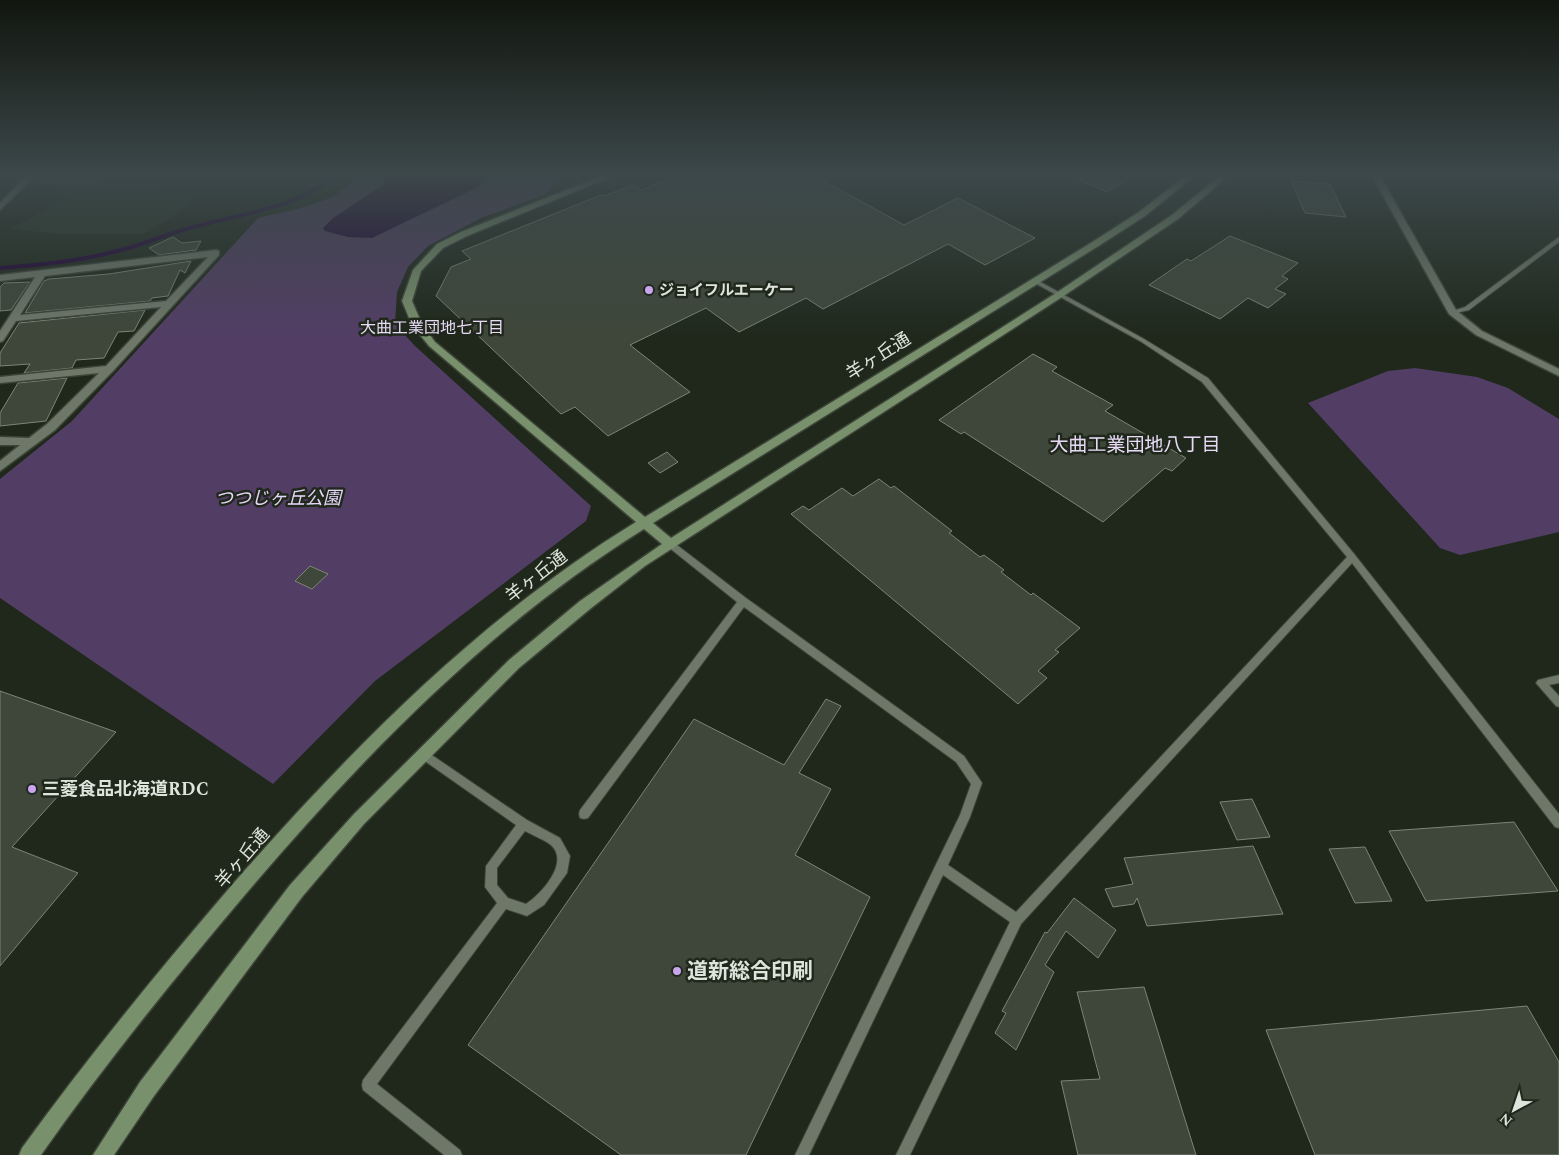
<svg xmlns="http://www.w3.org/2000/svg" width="1559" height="1155" viewBox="0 0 1559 1155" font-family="Spectral,'Noto Sans JP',serif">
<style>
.built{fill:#273320}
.green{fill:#523e65}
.water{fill:#210137}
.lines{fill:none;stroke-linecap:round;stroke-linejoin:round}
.stream{stroke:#210137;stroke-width:4}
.building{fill:#3e4739;stroke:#7b8676}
.lane-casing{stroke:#3c4438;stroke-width:2}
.street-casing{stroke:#3c4438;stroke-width:3}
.secondary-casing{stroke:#3c4438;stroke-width:3}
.lane{fill:#6e7869;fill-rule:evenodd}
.street{fill:#6e7869;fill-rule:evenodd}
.secondary{fill:#79906c;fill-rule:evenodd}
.poi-dot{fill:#c9a5ee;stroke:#1f281b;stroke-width:2}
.labels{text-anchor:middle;stroke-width:5;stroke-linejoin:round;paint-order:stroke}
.far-poi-label{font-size:15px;font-weight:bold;fill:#dee4db;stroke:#1f281b;text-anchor:start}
.far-neighbourhood-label{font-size:16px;fill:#e7daf6;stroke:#1f281b}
.street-label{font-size:18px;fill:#dee4db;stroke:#1f281b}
.park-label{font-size:18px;font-style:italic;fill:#e6d5f9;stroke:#1f281b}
.poi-label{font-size:18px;font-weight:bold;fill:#dee4db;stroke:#1f281b;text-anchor:start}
.neighbourhood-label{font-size:19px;fill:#e7daf6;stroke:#1f281b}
.near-poi-label{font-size:21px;font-weight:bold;fill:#dee4db;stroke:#1f281b;text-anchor:start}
</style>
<rect width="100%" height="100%" fill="#1f281b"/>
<!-- built -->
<path class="built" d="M 43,174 L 116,174 L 96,184 L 198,193 L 180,212 L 144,234 L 59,234 L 10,229 L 72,196 L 35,182 Z"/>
<!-- green -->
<path class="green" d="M 361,174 L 559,175 L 546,194 L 481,218 L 428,246 L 408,267 L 397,292 L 395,324 L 415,346 L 591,506 L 586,521 L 375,681 L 273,784 L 0,598 L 0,479 L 72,421 L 258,218 L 298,209 L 333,197 Z
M 1415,368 L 1477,377 L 1508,388 L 1559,419 L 1559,532 L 1460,555 L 1440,548 L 1308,403 L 1388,371 Z"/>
<!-- water -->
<path class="water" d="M 389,174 L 488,174 L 486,180 L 476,188 L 372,238 L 348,237 L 325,231 L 323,228 L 333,218 L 383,185 L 386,177 Z"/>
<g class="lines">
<!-- stream -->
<path class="stream" d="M 0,268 C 40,265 81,261 121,250 C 146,244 171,232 197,226 C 246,213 297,208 338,174"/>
</g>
<!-- building -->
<path class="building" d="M 680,174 L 811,174 L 904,225 L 958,198 L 1035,238 L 985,265 L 948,244 L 823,309 L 806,298 L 739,332 L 706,308 L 630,345 L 690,392 L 608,436 L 575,407 L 561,414 L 436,296 L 451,267 L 471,259 L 462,251 L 601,195 L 604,196 L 633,185 L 642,190 Z
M 1066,174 L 1135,174 L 1107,192 Z
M 1291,181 L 1330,184 L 1346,217 L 1305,213 Z
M 1230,236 L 1298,263 L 1282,276 L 1288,279 L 1275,289 L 1286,294 L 1268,308 L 1248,298 L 1220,319 L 1149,285 L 1187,259 L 1191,261 Z
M 173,237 L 182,243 L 201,241 L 196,250 L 159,255 L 149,248 Z
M 191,261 L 185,273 L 180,270 L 168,296 L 152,298 L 150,301 L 25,313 L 44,281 L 49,279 L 109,274 Z
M 30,282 L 11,310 L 0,311 L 0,287 L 4,283 Z
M 145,310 L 134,331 L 118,332 L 104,358 L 76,360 L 72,368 L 24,373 L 30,364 L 0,366 L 0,353 L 19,323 Z
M 1033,354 L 1057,367 L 1052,371 L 1113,405 L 1105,411 L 1186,458 L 1172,471 L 1165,468 L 1103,522 L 964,432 L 961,434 L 939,420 Z
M 67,378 L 46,421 L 0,426 L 0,413 L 18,383 Z
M 667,452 L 678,462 L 660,473 L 648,463 Z
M 879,479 L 891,488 L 894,486 L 952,531 L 949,533 L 980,557 L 984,555 L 1004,570 L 1001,572 L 1031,595 L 1033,593 L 1080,628 L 1055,650 L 1059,652 L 1038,671 L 1047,678 L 1018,704 L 791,514 L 803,506 L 809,510 L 842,488 L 853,496 Z
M 310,566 L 328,574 L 312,589 L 295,581 Z
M 0,691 L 116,732 L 12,847 L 78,873 L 0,966 Z
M 826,699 L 841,706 L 799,773 L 831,789 L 795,855 L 870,897 L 746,1155 L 621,1155 L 468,1045 L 694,719 L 784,765 Z
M 1252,799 L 1270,837 L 1237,840 L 1220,802 Z
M 1514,822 L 1558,891 L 1426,901 L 1389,831 Z
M 1253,846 L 1283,914 L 1147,926 L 1137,898 L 1134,904 L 1113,907 L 1105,889 L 1133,884 L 1124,858 Z
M 1365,847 L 1392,901 L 1355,903 L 1329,849 Z
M 1074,898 L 1116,930 L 1098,958 L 1066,931 L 1045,965 L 1054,972 L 1016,1050 L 995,1033 L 1006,1013 L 1002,1011 L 1045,932 L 1047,933 Z
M 1144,987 L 1196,1155 L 1078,1155 L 1061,1081 L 1100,1079 L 1077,992 Z
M 1527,1006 L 1559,1062 L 1559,1155 L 1315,1155 L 1266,1030 Z"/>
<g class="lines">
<!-- lane casing -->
<g class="lane-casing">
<path id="lane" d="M 1559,237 L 1559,242 L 1469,310 L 1452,314 L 1449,312 L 1465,307 Z
M 1035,279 L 1144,339 L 1208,378 L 1355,555 L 1559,814 L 1559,828 L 1555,827 L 1352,563 L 1021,924 L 910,1155 L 896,1155 L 1010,922 L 943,875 L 809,1155 L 795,1155 L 960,815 L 971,784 L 956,762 L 744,607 L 588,818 L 584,819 L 580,818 L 579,814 L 580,810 L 737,602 L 667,546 L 666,544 L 667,542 L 673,542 L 746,598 L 964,756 L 982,783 L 970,817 L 948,865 L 1016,912 L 1347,557 L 1202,382 L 1140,341 L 1033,282 L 1033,280 Z
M 1559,675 L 1559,683 L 1549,685 L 1559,696 L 1559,707 L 1556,706 L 1536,683 L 1538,680 Z
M 423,749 L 527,820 L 560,838 L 570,856 L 567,873 L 544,905 L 527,916 L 506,909 L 377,1084 L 460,1150 L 462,1155 L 444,1155 L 363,1090 L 362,1085 L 363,1080 L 497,903 L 485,887 L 486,866 L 516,825 L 419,757 L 418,754 L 419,751 ZM 525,831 C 532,835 547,841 552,846 C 569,864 541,894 526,904 L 508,898 L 497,885 L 497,868 Z"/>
</g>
<!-- street casing -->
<g class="street-casing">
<path id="street" d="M 28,174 L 37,174 L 0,210 L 0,203 Z
M 1371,174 L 1379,174 L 1456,310 L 1482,331 L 1559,369 L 1559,376 L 1476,335 L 1449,314 Z
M 216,250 L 219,251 L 219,255 L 113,371 L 55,430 L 0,471 L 0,461 L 20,445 L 0,445 L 0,437 L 29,438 L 47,424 L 99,373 L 0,383 L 0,377 L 106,366 L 161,307 L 16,321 L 3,341 L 0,342 L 0,331 L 35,277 L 0,281 L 0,275 ZM 208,257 L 166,301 L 20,315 L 45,276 Z"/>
</g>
<!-- secondary casing -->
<g class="secondary-casing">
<path id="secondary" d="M 606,174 L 618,174 L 467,236 L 443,248 L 421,271 L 412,301 L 422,324 L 435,342 L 645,517 L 1094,241 L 1139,212 L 1188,174 L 1197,174 L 1145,216 L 1100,245 L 653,523 L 671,538 L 1056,293 L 1172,215 L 1222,174 L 1231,174 L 1178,219 L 1062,297 L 645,566 L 590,609 L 519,668 L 364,824 L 302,897 L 154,1096 L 114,1155 L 93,1155 L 140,1082 L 290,885 L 354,814 L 509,660 L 580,601 L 662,544 L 644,529 C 490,625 361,758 244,896 C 173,980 104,1065 41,1155 L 19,1155 L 22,1148 C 88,1057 159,970 232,885 C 351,749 481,617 636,522 L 429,346 L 412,325 L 402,301 L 413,270 L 437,244 L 461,232 Z"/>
</g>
<!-- lane -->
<use href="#lane" class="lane"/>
<!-- street -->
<use href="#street" class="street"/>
<!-- secondary -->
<use href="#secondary" class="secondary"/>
</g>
<!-- sky -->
<linearGradient id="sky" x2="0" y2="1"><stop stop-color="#11160f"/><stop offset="0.52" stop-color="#3c484a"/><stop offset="1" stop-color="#3c484a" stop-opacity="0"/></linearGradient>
<rect width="1559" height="336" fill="url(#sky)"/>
<!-- markers -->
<g class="poi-dot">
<circle cx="649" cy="290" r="5"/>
<circle cx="32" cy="789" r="5"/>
<circle cx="677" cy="971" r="5"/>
</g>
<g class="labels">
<!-- far-poi labels -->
<g class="far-poi-label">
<text x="659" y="295">ジョイフルエーケー</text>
</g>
<!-- far-neighbourhood labels -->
<g class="far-neighbourhood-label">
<text x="432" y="333">大曲工業団地七丁目</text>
</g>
<!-- street labels -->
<g class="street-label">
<text transform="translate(878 356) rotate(-32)" y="6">羊ヶ丘通</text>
<text transform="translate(536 576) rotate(-38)" y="6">羊ヶ丘通</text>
<text transform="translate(242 858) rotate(-49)" y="6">羊ヶ丘通</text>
</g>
<!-- park labels -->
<g class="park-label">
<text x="278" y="504">つつじヶ丘公園</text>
</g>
<!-- poi labels -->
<g class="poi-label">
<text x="42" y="795">三菱食品北海道RDC</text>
</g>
<!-- neighbourhood labels -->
<g class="neighbourhood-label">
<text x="1135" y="451">大曲工業団地八丁目</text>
</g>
<!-- near-poi labels -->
<g class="near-poi-label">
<text x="687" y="978">道新総合印刷</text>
</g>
</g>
<!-- north arrow -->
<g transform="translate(1514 1110) rotate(220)" stroke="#1f281b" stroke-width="4" paint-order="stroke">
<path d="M0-4L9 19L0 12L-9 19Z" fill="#dee4db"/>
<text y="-8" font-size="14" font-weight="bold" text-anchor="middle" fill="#dee4db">N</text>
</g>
</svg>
